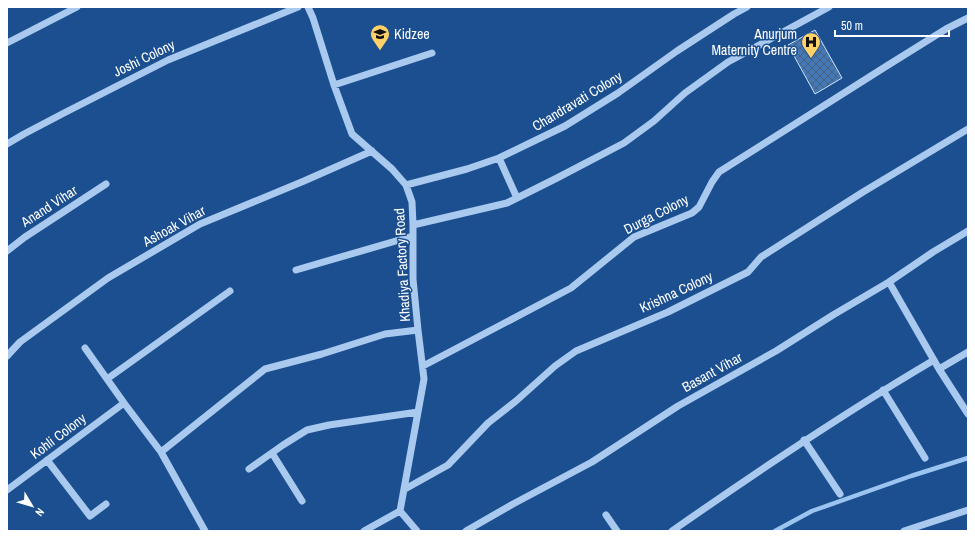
<svg xmlns="http://www.w3.org/2000/svg" width="975" height="538" viewBox="0 0 975 538" font-family="'Archivo Narrow',sans-serif">
<style>
.lines{fill:none;stroke-linecap:round;stroke-linejoin:round}
.stream{stroke:#9cc4f0;stroke-width:4.5}
.building{fill:url(#building-cross-hatch);stroke:#cfe3fa}
.minor{stroke:#a9c9ee;stroke-width:7}
.labels{text-anchor:middle;stroke-width:3;stroke-linejoin:round;paint-order:stroke}
.poi-label{font-size:14px;fill:#fff;stroke:#1b4f8f;text-anchor:start}
.street-label{font-size:14px;fill:#fff;stroke:#1b4f8f}
</style>
<defs>
<pattern id="building-cross-hatch" width="8" height="8" patternUnits="userSpaceOnUse"><rect width="8" height="8" fill="#4478b7"/><path d="M0 0l8 8M0 8l8-8" fill="none" stroke="#486282"/></pattern>
</defs>
<rect width="100%" height="100%" fill="#1b4f8f"/>
<g class="lines">
<!-- stream -->
<path class="stream" d="M 775,531 L 812,511 L 911,476 L 968,458"/>
</g>
<!-- building -->
<path class="building" d="M 815,30 L 842,78 L 815,94 L 788,45 Z"/>
<g class="lines">
<!-- minor -->
<path class="minor" d="M 308,7 L 313,18 L 334,85 L 352,134 L 392,169 L 406,185 L 412,202 L 413,225 L 413,279 L 418,330 L 424,379 L 400,511 L 364,531
M 7,43 L 77,7
M 334,85 L 432,53
M 7,144 L 24,134 L 64,113 L 168,60 L 298,7
M 499,158 L 517,198
M 406,185 L 467,169 L 499,158 L 565,126 L 618,93 L 677,51 L 734,14 L 747,7
M 413,225 L 507,203 L 557,178 L 624,143 L 654,121 L 685,93 L 728,62 L 829,7
M 7,251 L 25,237 L 106,184
M 296,270 L 413,236
M 889,282 L 939,369 L 968,414
M 85,348 L 124,403 L 161,452 L 205,531
M 7,356 L 20,342 L 108,278 L 200,224 L 304,181 L 372,151
M 423,366 L 571,288 L 634,237 L 692,213 L 699,207 L 712,182 L 719,172 L 885,67 L 946,29 L 968,18
M 939,369 L 968,352
M 107,379 L 230,291
M 883,390 L 925,458
M 804,440 L 840,494
M 161,452 L 265,369 L 322,354 L 385,334 L 418,330
M 272,453 L 302,501
M 47,460 L 90,516 L 106,504
M 249,469 L 283,445 L 307,430 L 329,425 L 418,412
M 405,489 L 448,465 L 488,423 L 516,401 L 555,366 L 576,351 L 668,312 L 748,272 L 761,257 L 863,192 L 968,129
M 7,490 L 124,403
M 400,511 L 417,531
M 606,515 L 617,531
M 466,531 L 513,504 L 592,462 L 678,406 L 776,351 L 833,315 L 889,282 L 933,252 L 968,231
M 672,531 C 758,471 844,413 934,360
M 904,531 L 968,510"/>
</g>
<!-- icons -->
<defs>
<g id="school-pin" transform="scale(1)"><path d="M0 17L-7.5 6A9.5 9.5 0 1 1 7.5 6Z" fill="#ffd166" stroke="#1b4f8f"/><path d="M0-5L7-2L0 1L-7-2ZM-4 1L0 2.5L4 1V4Q0 6-4 4Z" fill="#111"/></g>
<g id="hospital-pin" transform="scale(1)"><path d="M0 17L-7.5 6A9.5 9.5 0 1 1 7.5 6Z" fill="#ffd166" stroke="#1b4f8f"/><path d="M-5-5h3v3.5h4V-5h3V5h-3V1.5h-4V5h-3Z" fill="#111"/></g>
</defs>
<g fill-rule="evenodd">
<use href="#school-pin" x="380" y="34"/>
<use href="#hospital-pin" x="811" y="42"/>
</g>
<g class="labels">
<!-- poi labels -->
<g class="poi-label">
<text x="394" y="39">Kidzee</text>
<text x="797" y="39" text-anchor="end">Anurjum<tspan x="797" dy="16">Maternity Centre</tspan></text>
</g>
<!-- street labels -->
<g class="street-label">
<text transform="translate(144 58) rotate(-26)" y="5">Joshi Colony</text>
<text transform="translate(577 101) rotate(-31)" y="5">Chandravati Colony</text>
<text transform="translate(49 206) rotate(-33)" y="5">Anand Vihar</text>
<text transform="translate(656 214) rotate(-27)" y="5">Durga Colony</text>
<text transform="translate(174 226) rotate(-29)" y="5">Ashoak Vihar</text>
<text transform="translate(402 265) rotate(-93)" y="5">Khadiya Factory Road</text>
<text transform="translate(676 292) rotate(-25)" y="5">Krishna Colony</text>
<text transform="translate(712 372) rotate(-29)" y="5">Basant Vihar</text>
<text transform="translate(58 436) rotate(-37)" y="5">Kohli Colony</text>
</g>
</g>
<!-- border -->
<rect width="975" height="538" fill="none" stroke="#ffffff" stroke-width="16"/>
<!-- north arrow -->
<g transform="translate(32 506) rotate(128)" stroke="#1b4f8f" stroke-width="3" paint-order="stroke">
<path d="M0-3L7 15L0 10L-7 15Z" fill="#ffffff"/>
<text y="-6" font-size="11" font-weight="bold" text-anchor="middle" fill="#ffffff">N</text>
</g>
<!-- scale -->
<path d="M835 30v6h114v-6" fill="none" stroke="#ffffff" stroke-width="2"/>
<text x="841" y="30" font-size="12" fill="#ffffff" stroke="#1b4f8f" stroke-width="3" paint-order="stroke">50 m</text>
</svg>
